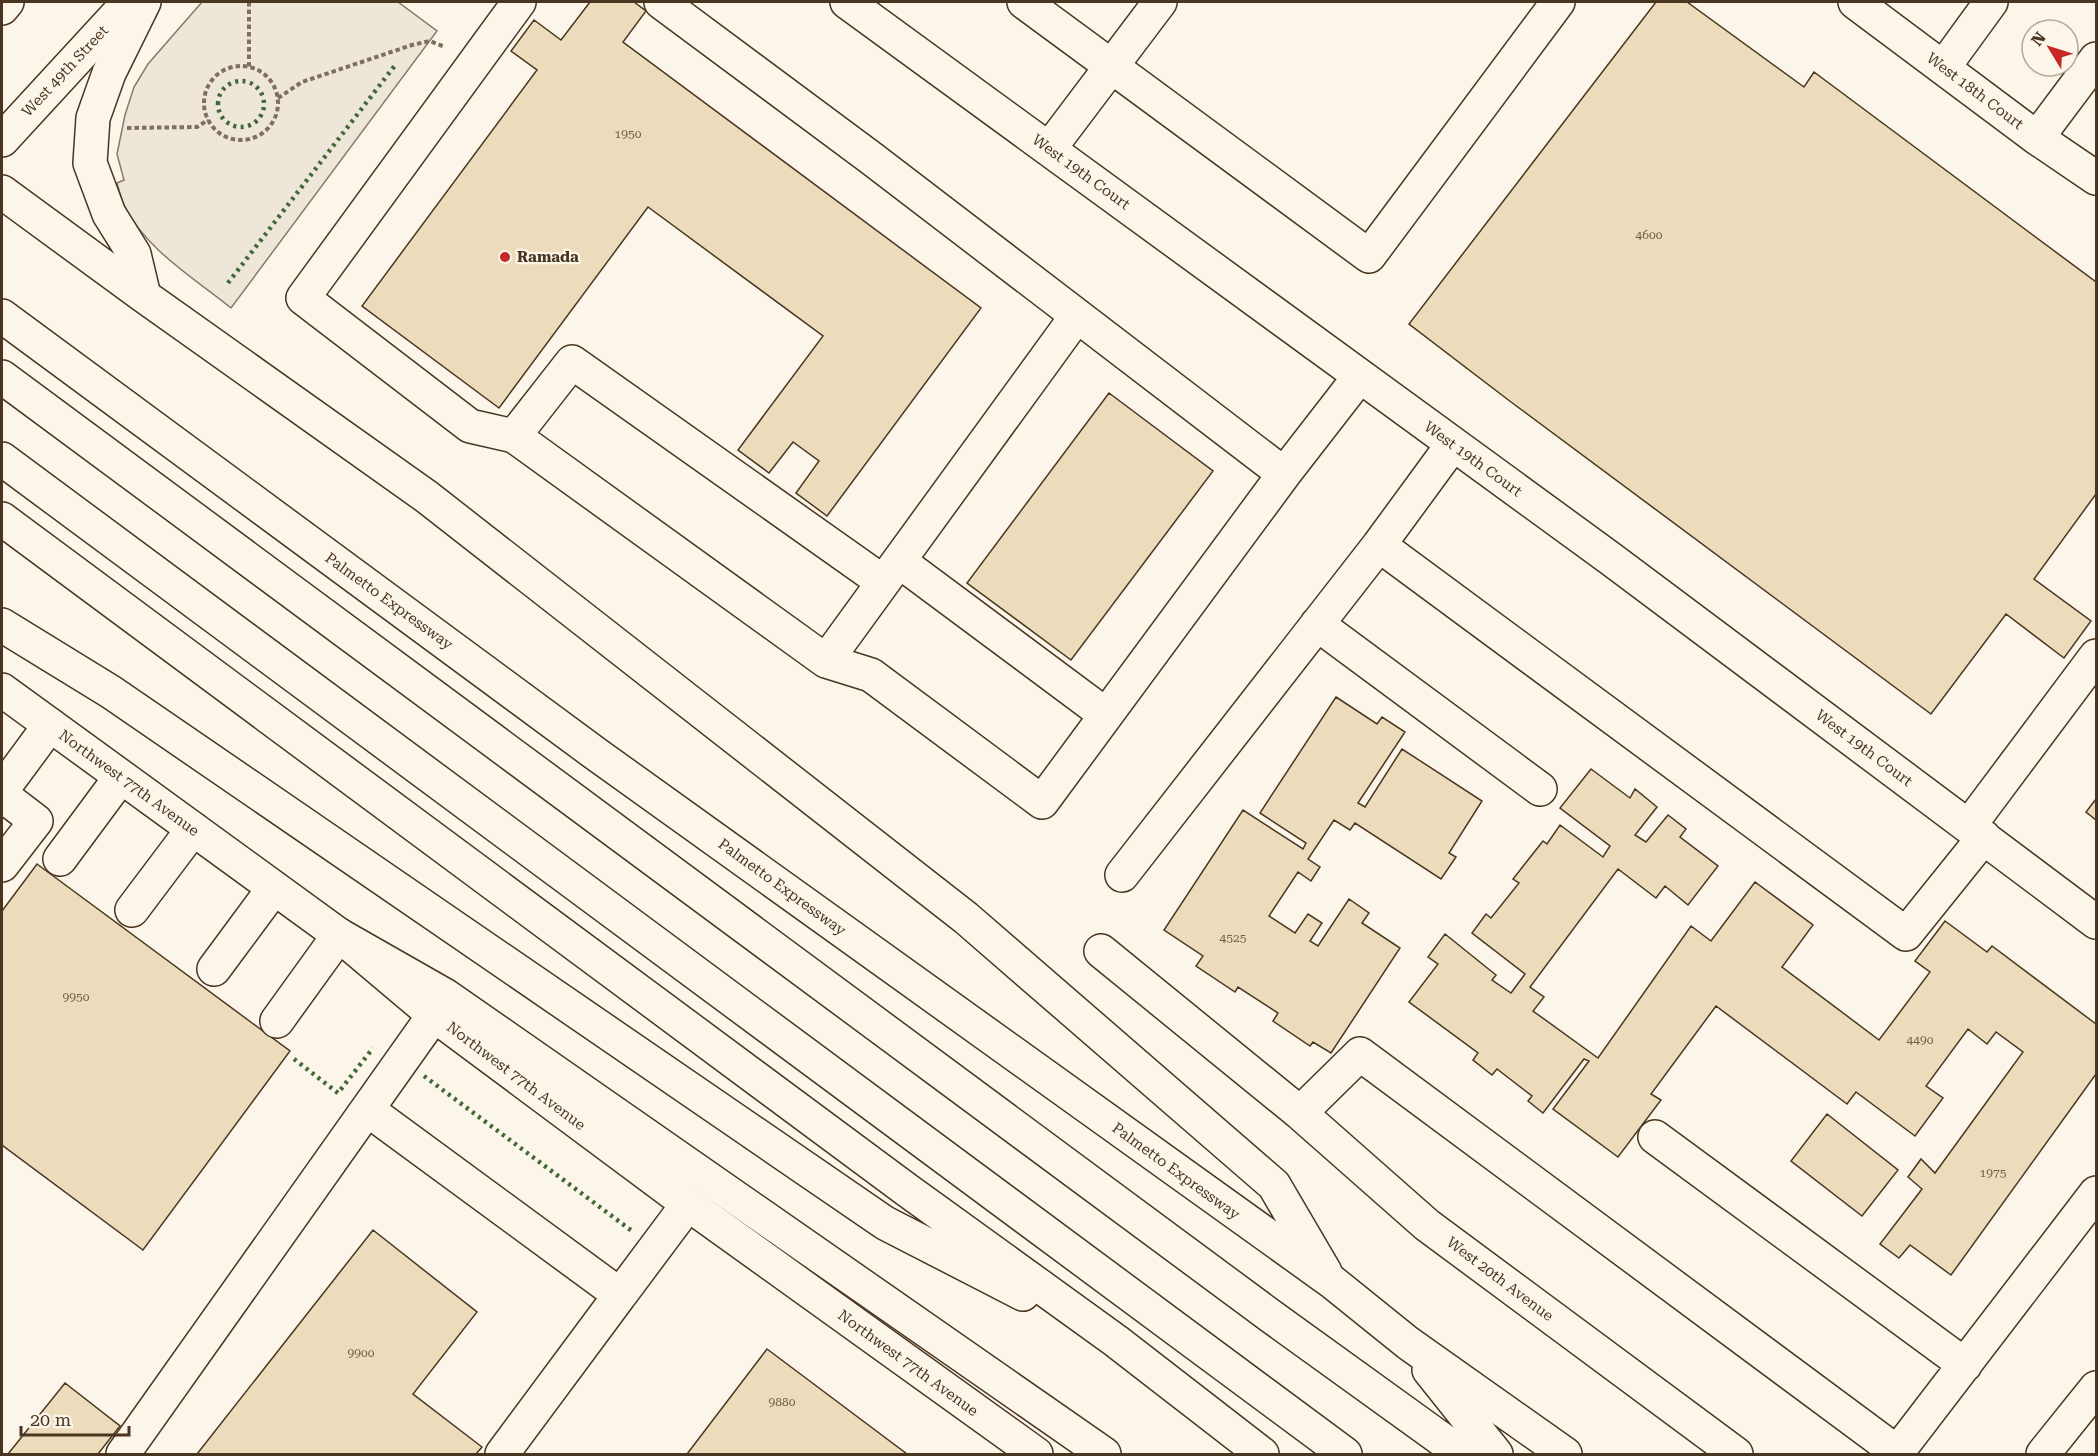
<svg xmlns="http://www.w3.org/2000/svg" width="2098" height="1456" viewBox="0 0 2098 1456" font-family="'Roboto Serif',serif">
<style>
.green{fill:#ede6d9;stroke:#887966;stroke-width:1.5}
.building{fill:#ecdcbc;stroke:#4a3520;stroke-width:1.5}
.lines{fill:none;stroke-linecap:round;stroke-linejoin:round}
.minor-casing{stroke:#4a3520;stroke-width:36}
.major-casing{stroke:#4a3520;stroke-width:36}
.highway-casing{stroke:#4a3520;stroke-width:36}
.path{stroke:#7f6f5c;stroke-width:4;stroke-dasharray:4.5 3;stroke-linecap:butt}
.minor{stroke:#fbf6e9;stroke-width:33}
.major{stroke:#fbf6e9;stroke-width:33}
.highway{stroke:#fbf6e9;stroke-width:33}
.hedge{stroke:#436837;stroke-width:4.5;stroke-dasharray:3 4.5;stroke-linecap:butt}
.poi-dot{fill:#c62828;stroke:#fbf6e9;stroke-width:2}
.labels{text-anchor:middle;stroke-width:4.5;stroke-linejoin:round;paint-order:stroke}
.number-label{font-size:12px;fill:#725f47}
.street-label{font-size:15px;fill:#4a3520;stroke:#fbf6e9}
.poi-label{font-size:15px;font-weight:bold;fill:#4a3520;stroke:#fbf6e9;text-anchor:start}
</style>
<rect width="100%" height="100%" fill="#fbf6e9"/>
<!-- green -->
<path class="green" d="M 202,2 L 398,2 L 437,31 L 231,308 C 194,278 145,249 124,205 C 121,198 119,190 117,183 L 124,180 L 117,154 L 125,115 L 134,87 L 148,64 Z"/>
<!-- building -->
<path class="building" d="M 590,2 L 634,2 L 646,11 L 623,42 L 981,308 L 827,516 L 796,493 L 819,461 L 793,442 L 769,473 L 738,450 L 823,336 L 648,207 L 499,408 L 362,306 L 537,70 L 511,51 L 534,20 L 561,40 Z
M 1656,2 L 1687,2 L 1804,87 L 1814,72 L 2096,282 L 2096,494 L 2034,579 L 2091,621 L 2064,658 L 2006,614 L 1931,714 L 1511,402 L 1409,324 Z
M 1109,393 L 1213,471 L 1071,660 L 967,583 Z
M 1336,697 L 1377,724 L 1382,717 L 1405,732 L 1358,803 L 1365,807 L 1402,749 L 1482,801 L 1449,853 L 1456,857 L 1441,879 L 1355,823 L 1350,830 L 1334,820 L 1308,859 L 1320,867 L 1311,881 L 1298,872 L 1269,916 L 1295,933 L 1308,914 L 1322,923 L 1310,941 L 1318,946 L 1349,899 L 1369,913 L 1362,923 L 1400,948 L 1331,1053 L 1313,1042 L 1310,1046 L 1273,1021 L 1278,1013 L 1238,987 L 1235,992 L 1196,966 L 1203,956 L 1164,930 L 1243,810 L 1303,849 L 1306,843 L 1260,813 Z
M 1591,769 L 1630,798 L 1635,789 L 1657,807 L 1635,835 L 1646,842 L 1668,815 L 1686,829 L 1680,837 L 1718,866 L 1688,905 L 1665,886 L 1656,898 L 1618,869 L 1530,987 L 1544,997 L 1533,1011 L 1598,1058 L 1691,926 L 1711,941 L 1755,882 L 1813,925 L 1782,967 L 1879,1040 L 1930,972 L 1915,961 L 1945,921 L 1987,952 L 1992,946 L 2096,1024 L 2096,1074 L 1951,1275 L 1910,1245 L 1899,1258 L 1880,1244 L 1922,1189 L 1908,1177 L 1921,1159 L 1935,1173 L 2023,1052 L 1996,1032 L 1987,1044 L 1968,1029 L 1926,1086 L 1943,1098 L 1915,1136 L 1856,1092 L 1847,1104 L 1716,1006 L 1651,1094 L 1661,1100 L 1618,1157 L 1553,1109 L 1589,1061 L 1584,1059 L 1543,1113 L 1528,1101 L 1532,1096 L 1497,1069 L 1492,1075 L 1473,1060 L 1478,1053 L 1409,1002 L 1438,964 L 1428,957 L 1445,934 L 1496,975 L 1492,980 L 1511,993 L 1525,974 L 1472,933 L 1486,914 L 1491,918 L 1519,883 L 1513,879 L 1543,841 L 1547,844 L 1560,825 L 1603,857 L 1610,846 L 1560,808 Z
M 2096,799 L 2096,820 L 2086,812 Z
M 37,864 L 290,1051 L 143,1250 L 2,1145 L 2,911 Z
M 1827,1114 L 1898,1170 L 1862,1216 L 1791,1161 Z
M 373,1230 L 477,1312 L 413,1394 L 482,1447 L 476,1454 L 197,1454 Z
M 767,1349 L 907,1454 L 687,1454 Z
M 65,1383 L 120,1426 L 98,1454 L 8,1454 Z"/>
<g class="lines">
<!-- minor casing -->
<g class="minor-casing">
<path id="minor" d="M 661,2 L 871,158 L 1284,474 L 1042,802 L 871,675 L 826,661
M 847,2 L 1611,559 L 2096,922
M 1024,2 L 1369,256 L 1558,2
M 1855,2 L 2037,138 L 2096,178
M 1943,68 L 1991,2
M 2037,138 L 2096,59
M 1049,149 L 1160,2
M 514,436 L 470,426 L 303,298 L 519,2
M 1453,444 L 1379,545 L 1906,934 L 1984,837
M 1284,474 L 1360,376
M 899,561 L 1106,715
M 883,582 L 572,362 L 514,436 L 826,661 L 1076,317
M 1317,624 L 1540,789
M 2,790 L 50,725
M 2,795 L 36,821 L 2,865
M 1969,826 L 2096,656
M 60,859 L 120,778
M 1122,875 L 1379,545
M 132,910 L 193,829
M 1101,951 L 1300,1113 L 1427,1225 L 1736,1454
M 214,969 L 274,888
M 277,1021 L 339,935 L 434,1015 L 688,1204 L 1036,1454
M 368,1110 L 620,1295 L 688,1204
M 1300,1113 L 1360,1054 L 1898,1453
M 1655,1137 L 1965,1365
M 123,1454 L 434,1015
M 502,1454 L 620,1295
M 1896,1454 L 2096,1193
M 2043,1454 L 2096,1388"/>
</g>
<!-- major casing -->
<g class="major-casing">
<path id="major" d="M 2,8 L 7,2
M 2,140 L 129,2
M 2,690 L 339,935"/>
</g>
<!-- highway casing -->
<g class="highway-casing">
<path id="highway" d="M 2,192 L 144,296 L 427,497 L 966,918 L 1274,1185 L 1325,1272
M 144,296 L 134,254 L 109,214 L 90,163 L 93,118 L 109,73 L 144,2
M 2,316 L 596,754 L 1331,1281 L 1408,1343 L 1565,1454
M 2,377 L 1272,1317 L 1462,1454
M 2,459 L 1345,1454
M 2,519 L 907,1190 L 1116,1341 L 1262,1454
M 2,625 L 111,692 L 885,1223 L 1023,1294
M 339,935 L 446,996 L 1104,1454
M 1429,1370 L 1496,1454"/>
</g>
<!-- path -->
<path class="path" d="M 249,2 L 249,67
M204 103a37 37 0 1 1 74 0a37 37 0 1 1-74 0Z
M 278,98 L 302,82 L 412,45 L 430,41 L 445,47
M 127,128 L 197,127 L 208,120"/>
<!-- minor -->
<use href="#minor" class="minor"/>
<!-- major -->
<use href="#major" class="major"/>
<!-- highway -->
<use href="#highway" class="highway"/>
<!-- hedge -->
<path class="hedge" d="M218 104a23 23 0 1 1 46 0a23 23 0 1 1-46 0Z
M 228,283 L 396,64
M 294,1059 L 338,1093 L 373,1048
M 424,1076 L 632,1231"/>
</g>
<!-- markers -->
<circle class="poi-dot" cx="505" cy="257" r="6"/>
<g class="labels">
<!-- number labels -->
<g class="number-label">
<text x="628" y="138">1950</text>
<text x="1649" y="239">4600</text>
<text x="1233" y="942">4525</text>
<text x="76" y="1001">9950</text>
<text x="1920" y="1044">4490</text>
<text x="1993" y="1177">1975</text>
<text x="361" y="1357">9900</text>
<text x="782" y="1406">9880</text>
</g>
<!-- street labels -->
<g class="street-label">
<text transform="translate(65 71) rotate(-47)" y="5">West 49th Street</text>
<text transform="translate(1975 91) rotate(37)" y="5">West 18th Court</text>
<text transform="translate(1081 172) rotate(36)" y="5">West 19th Court</text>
<text transform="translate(1473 459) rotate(36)" y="5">West 19th Court</text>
<text transform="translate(389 601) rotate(36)" y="5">Palmetto Expressway</text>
<text transform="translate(1864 748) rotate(37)" y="5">West 19th Court</text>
<text transform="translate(129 783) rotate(36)" y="5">Northwest 77th Avenue</text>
<text transform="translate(782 887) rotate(36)" y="5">Palmetto Expressway</text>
<text transform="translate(516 1076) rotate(37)" y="5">Northwest 77th Avenue</text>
<text transform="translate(1176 1171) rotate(36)" y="5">Palmetto Expressway</text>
<text transform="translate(1500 1279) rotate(37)" y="5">West 20th Avenue</text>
<text transform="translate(908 1363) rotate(36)" y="5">Northwest 77th Avenue</text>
</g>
<!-- poi labels -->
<g class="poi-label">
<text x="517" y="262">Ramada</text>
</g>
</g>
<!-- border -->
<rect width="2098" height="1456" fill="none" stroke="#4a3520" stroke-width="6"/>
<!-- north arrow -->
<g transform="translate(2050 48) rotate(308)"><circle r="28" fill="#fbf6e9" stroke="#b4a999" stroke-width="1.5"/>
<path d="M0-4.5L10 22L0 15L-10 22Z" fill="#c62828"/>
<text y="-9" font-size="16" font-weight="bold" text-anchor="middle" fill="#4a3520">N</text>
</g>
<!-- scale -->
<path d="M21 1426v9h108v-9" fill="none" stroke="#4a3520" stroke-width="3"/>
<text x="30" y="1426" font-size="18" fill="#4a3520" stroke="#fbf6e9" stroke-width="4.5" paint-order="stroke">20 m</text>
</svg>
